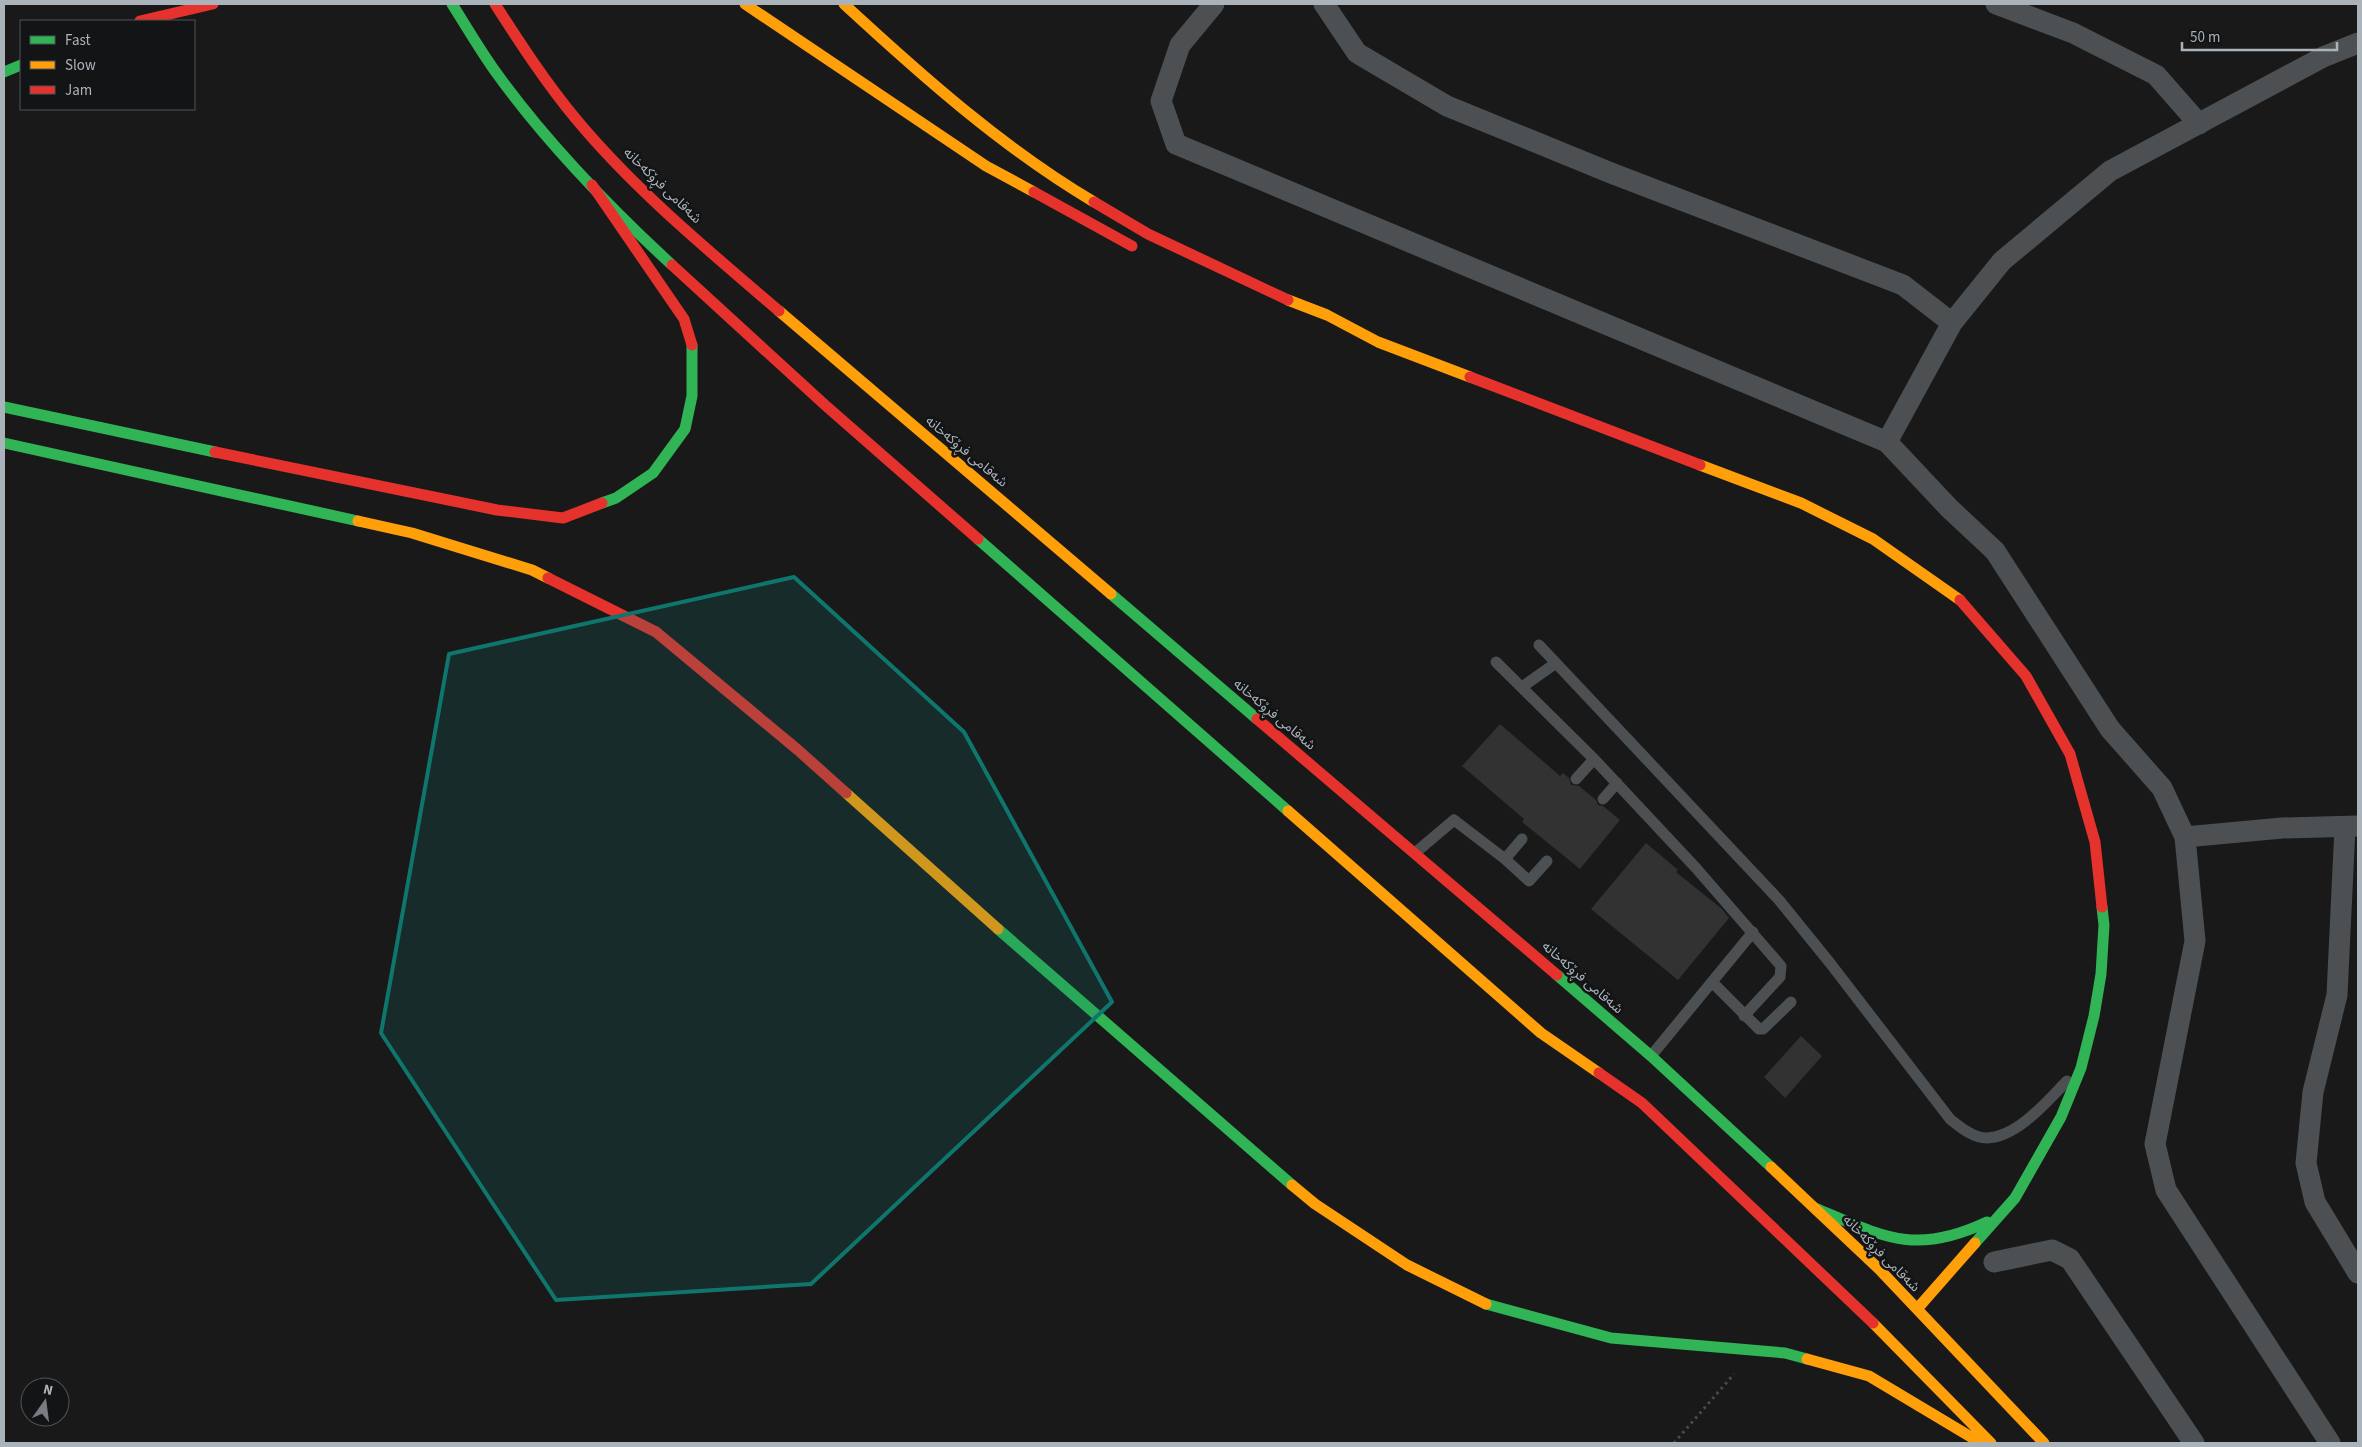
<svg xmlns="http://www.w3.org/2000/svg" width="2362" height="1447" viewBox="0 0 2362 1447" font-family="'Source Sans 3','Noto Sans Arabic',sans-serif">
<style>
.building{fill:#323233}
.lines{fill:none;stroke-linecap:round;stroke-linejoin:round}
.path{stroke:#494b4d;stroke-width:3;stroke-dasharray:2.5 4;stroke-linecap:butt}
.lane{stroke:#4d5052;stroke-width:11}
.street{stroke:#4d5052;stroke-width:21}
.fast{stroke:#30b455;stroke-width:11}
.slow{stroke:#ff9f0a;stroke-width:11}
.jam{stroke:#e5322d;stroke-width:11}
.marked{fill:#0f766e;fill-opacity:0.2;stroke:#0f766e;stroke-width:4;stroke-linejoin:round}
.labels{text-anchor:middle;stroke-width:5;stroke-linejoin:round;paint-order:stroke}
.street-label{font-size:14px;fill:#aab3ba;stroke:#131415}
</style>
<rect width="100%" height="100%" fill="#191919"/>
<!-- building -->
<path class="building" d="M 1500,724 L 1560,776 L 1563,773 L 1569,778 L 1571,785 L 1579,786 L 1596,800 L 1598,805 L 1603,806 L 1620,820 L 1580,869 L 1522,822 L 1524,819 L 1462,766 Z
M 1646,843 L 1678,870 L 1676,872 L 1722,909 L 1729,918 L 1678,980 L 1591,909 Z
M 1801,1036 L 1822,1056 L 1785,1098 L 1764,1077 Z"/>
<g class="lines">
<!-- path -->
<path class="path" d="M 1674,1443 L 1734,1374"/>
<!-- lane -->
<path class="lane" d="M 1539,645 L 1779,900 L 1830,963 L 1950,1119 C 1960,1127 1973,1138 1987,1138 C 2018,1137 2047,1101 2067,1081
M 1496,662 L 1594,759 L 1696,868 L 1781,966 L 1780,977 L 1744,1016
M 1522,687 L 1556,663
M 1576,779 L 1594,759
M 1603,799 L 1617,783
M 1415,853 L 1454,820 L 1505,859 L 1529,881 L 1547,861
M 1505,859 L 1522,839
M 1712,982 L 1759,1029 L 1763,1029 L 1791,1002
M 1651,1056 L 1753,932"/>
<!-- street -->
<path class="street" d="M 1214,4 L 1180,45 L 1161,101 L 1176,144 L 1887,442 L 1949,508 L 1995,551 L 2110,729 L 2162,788 L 2185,837 L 2195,941 L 2155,1144 L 2166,1190 L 2330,1443
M 1324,4 L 1357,53 L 1447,106 L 1611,173 L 1903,285 L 1952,323
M 1996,4 L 2073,33 L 2156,75 L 2199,124
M 1887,442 L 1952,323 L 2002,261 L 2110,171 L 2323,57 L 2358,43
M 2345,827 L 2337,995 L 2313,1092 L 2306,1163 L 2315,1202 L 2358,1273
M 2185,837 L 2282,828 L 2358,826
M 1994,1262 L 2052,1250 L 2070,1259 L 2194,1443"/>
<!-- fast -->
<path class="fast" d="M 452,4 C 466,26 480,50 495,71 C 546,142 608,206 672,265
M 4,72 L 21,65
M 4,407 L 215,452
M 4,443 L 358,521
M 602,503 L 616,498 L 653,473 L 685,429 L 692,396 L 692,345
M 978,539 L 1288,811
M 1111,594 L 1257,719
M 998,929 L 1292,1185
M 1557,975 L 1651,1056 L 1771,1167
M 1815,1208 C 1884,1237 1915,1256 1987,1222
M 1975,1243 L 2015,1198 L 2061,1117 L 2081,1068 L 2094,1016 L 2101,974 L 2104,925 L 2102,907
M 1486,1304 L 1611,1338 L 1785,1353 L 1807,1359"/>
<!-- slow -->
<path class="slow" d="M 745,4 L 986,166 L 1034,192
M 844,4 C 922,76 1003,148 1094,202
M 1288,300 L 1327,315 L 1378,342 L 1470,377
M 779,311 L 1111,594
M 1700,465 L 1801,503 L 1873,539 L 1960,600
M 358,521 L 412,533 L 532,570 L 548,578
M 846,793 L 998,929
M 1288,811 L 1541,1033 L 1599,1073
M 1771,1167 L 1879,1269 L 2044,1443
M 1292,1185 L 1315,1204 L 1407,1265 L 1486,1304
M 1917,1309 L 1975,1243
M 1873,1323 L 1991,1443
M 1807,1359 L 1869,1376 L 1981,1443"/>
<!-- jam -->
<path class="jam" d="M 495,4 C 520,43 546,83 576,119 C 635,190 709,251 779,311
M 140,21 L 213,4
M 592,185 L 684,319 L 692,345
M 1034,192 L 1132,246
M 1094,202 L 1148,234 L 1288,300
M 672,265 L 825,405 L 978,539
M 1470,377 L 1700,465
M 215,452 L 497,510 L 563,518 L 602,503
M 548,578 L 656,632 L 798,750 L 846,793
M 1960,600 L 2026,676 L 2070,754 L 2095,842 L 2102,907
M 1257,719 L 1557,975
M 1599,1073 L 1642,1103 L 1873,1323"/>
</g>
<!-- marked area -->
<path class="marked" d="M 794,577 L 964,732 L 1112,1002 L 811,1284 L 556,1300 L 381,1033 L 449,654 Z"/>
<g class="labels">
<!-- street labels -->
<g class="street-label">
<text transform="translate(663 185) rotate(44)" y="5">شەقامی فڕۆکەخانە</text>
<text transform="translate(967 451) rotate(40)" y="5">شەقامی فڕۆکەخانە</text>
<text transform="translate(1275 714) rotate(40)" y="5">شەقامی فڕۆکەخانە</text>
<text transform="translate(1583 977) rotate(41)" y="5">شەقامی فڕۆکەخانە</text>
<text transform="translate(1882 1253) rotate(45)" y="5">شەقامی فڕۆکەخانە</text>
</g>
</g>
<!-- border -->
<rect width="2362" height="1447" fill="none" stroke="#aab3ba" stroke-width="10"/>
<!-- legend -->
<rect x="20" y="20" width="175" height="90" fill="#131415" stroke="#4f5457"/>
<rect x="30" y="36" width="25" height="8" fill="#30b455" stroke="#4f5457"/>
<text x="65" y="45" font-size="15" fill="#aab3ba">Fast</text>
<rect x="30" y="61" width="25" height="8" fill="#ff9f0a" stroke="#4f5457"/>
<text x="65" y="70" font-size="15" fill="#aab3ba">Slow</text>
<rect x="30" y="86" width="25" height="8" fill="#e5322d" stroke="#4f5457"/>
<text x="65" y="95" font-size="15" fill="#aab3ba">Jam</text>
<!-- north arrow -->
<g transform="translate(45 1402) rotate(14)"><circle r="24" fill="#131415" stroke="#4f5457"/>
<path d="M0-4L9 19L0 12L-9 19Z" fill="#777d82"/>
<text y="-8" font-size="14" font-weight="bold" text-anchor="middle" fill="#aab3ba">N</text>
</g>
<!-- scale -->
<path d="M2182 42v8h155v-8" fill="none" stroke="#aab3ba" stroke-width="2.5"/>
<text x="2190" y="42" font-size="15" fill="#aab3ba" stroke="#131415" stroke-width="4" paint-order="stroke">50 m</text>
</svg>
